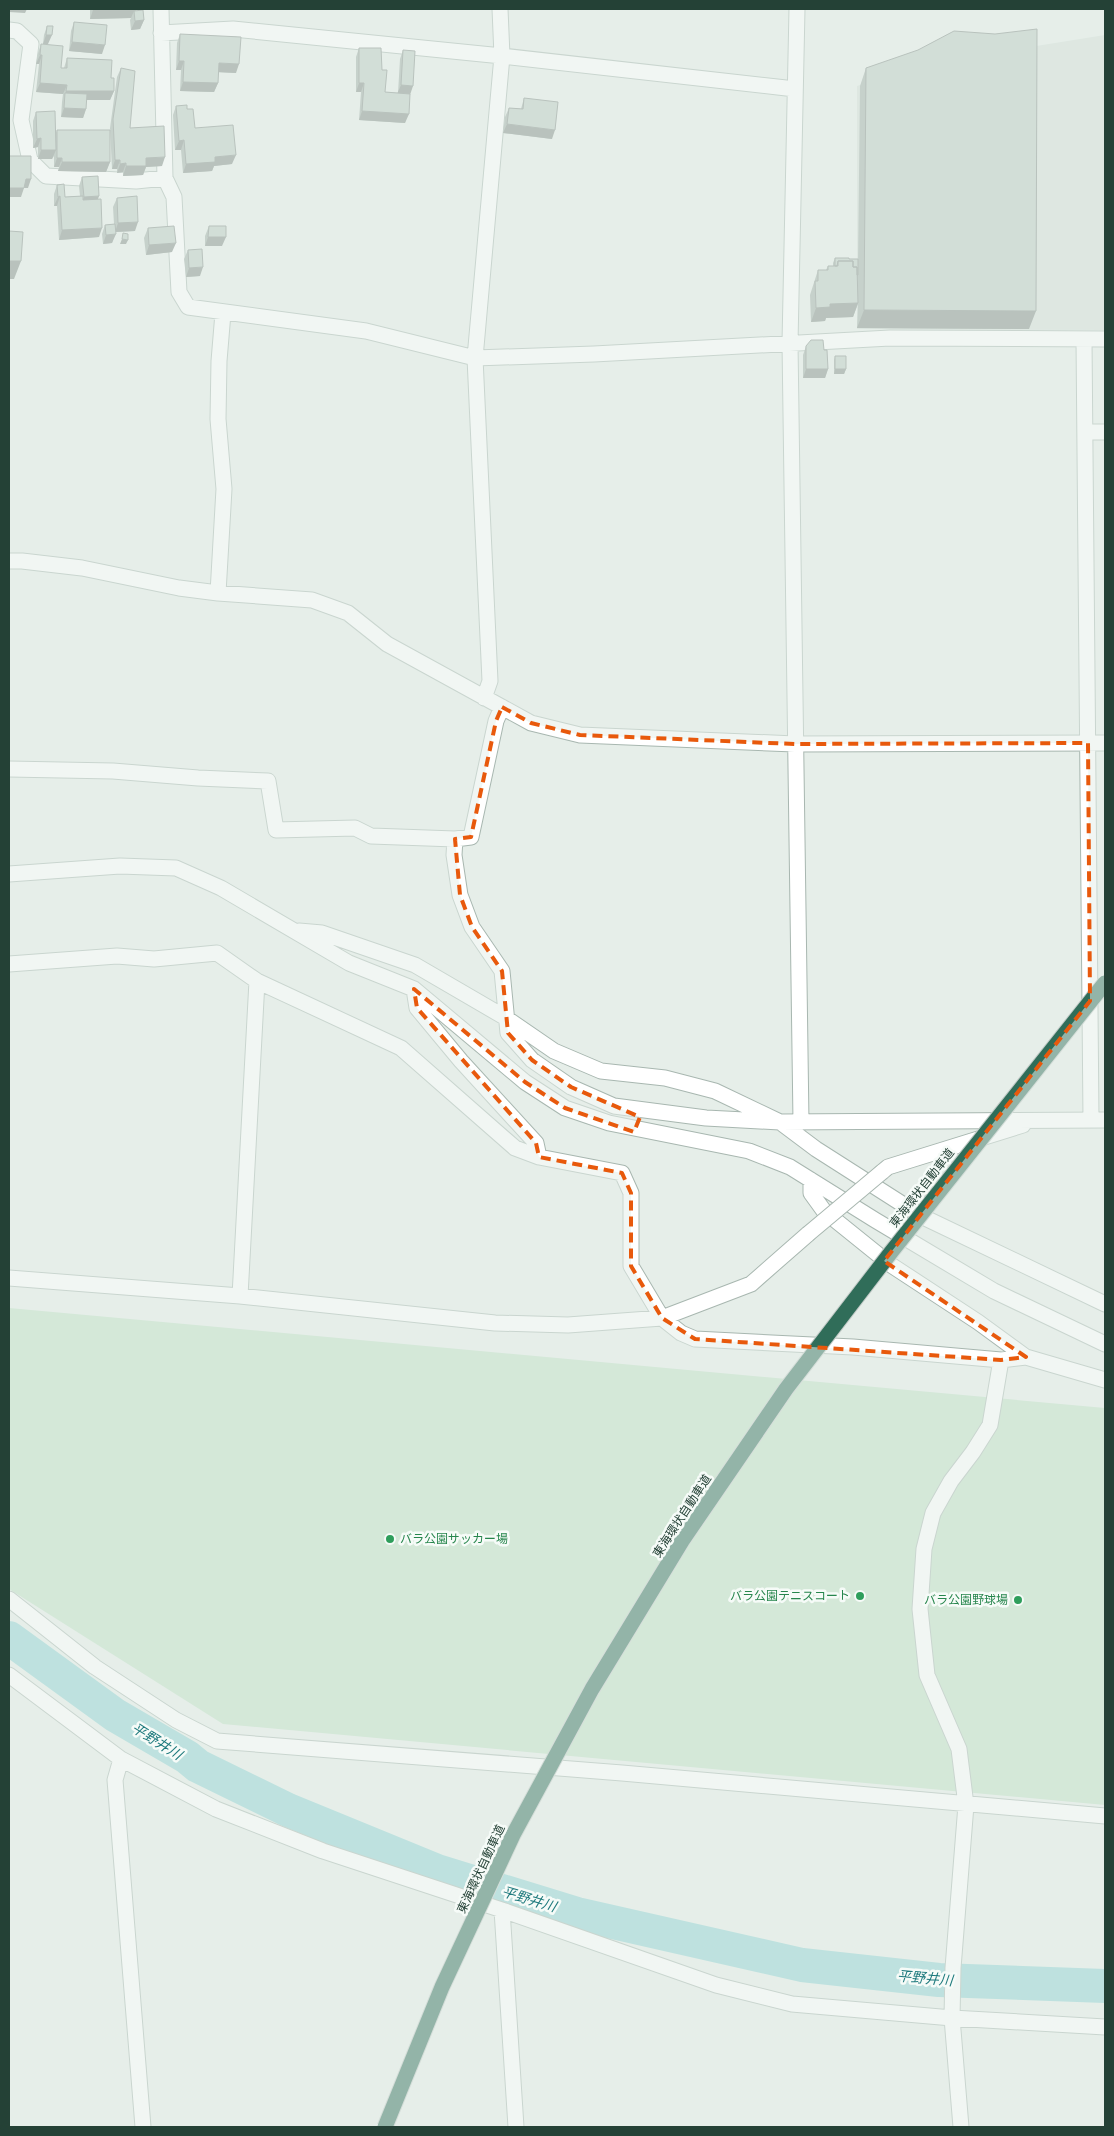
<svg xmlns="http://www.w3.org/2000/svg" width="1114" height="2136" viewBox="0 0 1114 2136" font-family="Helvetica,'Noto Sans JP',sans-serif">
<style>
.built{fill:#d4ded8}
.green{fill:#bfdfc4}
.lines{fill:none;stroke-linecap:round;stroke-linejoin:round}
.river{stroke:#8fd1d2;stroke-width:34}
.minor-casing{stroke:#a8b7b0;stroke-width:17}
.minor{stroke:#fff;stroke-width:15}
.minor-bridge-casing{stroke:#a8b7b0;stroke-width:17;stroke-linecap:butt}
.motorway-bridge-casing{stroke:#c2cac7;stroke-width:17;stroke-linecap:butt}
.minor-bridge{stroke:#fff;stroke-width:15}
.motorway-bridge{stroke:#306d59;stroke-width:15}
.wall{fill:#a1ada7}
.shaded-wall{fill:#838d88}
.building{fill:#bbc9c2;stroke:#838d88}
.marked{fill:none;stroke:#e8590c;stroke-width:4;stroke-dasharray:10 6;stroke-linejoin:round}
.leisure-dot{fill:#2e9e5b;stroke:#f6fbf8;stroke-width:2}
.labels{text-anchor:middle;stroke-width:5;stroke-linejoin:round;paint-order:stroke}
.street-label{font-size:12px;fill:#244136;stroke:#f6fbf8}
.leisure-label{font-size:12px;fill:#27864d;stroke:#f6fbf8;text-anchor:end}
.water-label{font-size:14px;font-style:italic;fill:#1e7a7d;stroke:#f6fbf8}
</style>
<rect width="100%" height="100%" fill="#e6eee9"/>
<!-- built -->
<path class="built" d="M 1105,35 L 1105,330 L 857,329 L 857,86 L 882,78 L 1030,47 Z"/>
<!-- green -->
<path class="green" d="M 9,1308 L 1105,1408 L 1105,1805 L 223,1724 L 9,1589 Z"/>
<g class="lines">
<!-- river -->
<path class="river" d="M 9,1638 L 115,1715 L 187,1757 L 198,1766 L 288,1810 L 437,1871 L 577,1914 L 802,1965 L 939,1980 L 1105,1986"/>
<!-- minor casing -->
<g class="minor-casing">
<path id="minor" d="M 161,9 L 165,178 L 174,197 L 179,292 L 188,307 L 366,331 L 475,358 L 594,354 L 890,338 L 1105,339
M 797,9 L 790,343 L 801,1122
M 9,30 L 17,31 L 31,44 L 21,120 L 30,160 L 46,176 L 136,181 L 165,178
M 161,33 L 233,29 L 502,56 L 795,89
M 1084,340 L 1091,1120
M 1085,432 L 1105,432
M 9,561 L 22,561 L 82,568 L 179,588 L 218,593 L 312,600 L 348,613 L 387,644 L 531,723 L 580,735 L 795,744 L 1105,743
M 218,593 L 224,489 L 218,419 L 219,361 L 223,313
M 484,698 L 490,681 L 475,358 L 502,56 L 500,9
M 9,769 L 113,771 L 198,778 L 268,781 L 276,830 L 355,828 L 371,836 L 455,839 L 471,837 L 496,721 L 502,707
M 455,839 L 454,855 L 460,895 L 472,927 L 502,971 L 508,1033 L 532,1060 L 571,1087 L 614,1106 L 706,1118 L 780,1122 L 1105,1120
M 9,874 L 120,866 L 176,868 L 221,888 L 349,963 L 414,989 L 525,1082 L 565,1108 L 609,1123 L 749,1151 L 790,1167 L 875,1220 L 994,1291 L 1105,1344
M 299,931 L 322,933 L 415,965 L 506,1018 L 554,1051 L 601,1071 L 665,1078 L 715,1091 L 780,1122 L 816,1149 L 921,1216 L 1105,1304
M 9,964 L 117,956 L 154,959 L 217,953 L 257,981 L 401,1048 L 515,1148 L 539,1157 L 622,1173 L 631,1193 L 631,1266 L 662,1318 L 751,1284 L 808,1234
M 414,989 L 417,1008 L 461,1061 L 536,1143 L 539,1157
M 882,1172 L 888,1167 L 1023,1125
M 811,1180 L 811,1193 L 824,1211 L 891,1265 L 978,1322 L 1026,1357 L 1105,1380
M 9,1278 L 240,1296 L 495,1323 L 568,1325 L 662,1318 L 681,1333 L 695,1339 L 853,1347 L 1001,1360 L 1026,1357
M 240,1296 L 257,981
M 9,1599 L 95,1667 L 176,1720 L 217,1741 L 622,1773 L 1105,1816
M 9,1675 L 121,1759 L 216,1809 L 323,1851 L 502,1910 L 716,1985 L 792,2004 L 952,2018 L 1105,2027
M 121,1759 L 115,1780 L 143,2127
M 502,1910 L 516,2127
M 961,2127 L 952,2018 L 953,1968 L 966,1805 L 959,1749 L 927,1675 L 920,1609 L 924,1549 L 933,1513 L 951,1481 L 973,1452 L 990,1425 L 1001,1360"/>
</g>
<!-- minor -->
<use href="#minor" class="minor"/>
<!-- minor-bridge casing -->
<g class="minor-bridge-casing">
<path id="minor-bridge" d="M 808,1234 L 882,1172"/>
</g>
<!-- motorway-bridge casing -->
<g class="motorway-bridge-casing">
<path id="motorway-bridge" d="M 385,2127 L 442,1987 L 513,1835 L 592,1689 L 682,1541 L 786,1389 L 892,1251 L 1105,983"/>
</g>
<!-- minor-bridge -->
<use href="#minor-bridge" class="minor-bridge"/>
<!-- motorway-bridge -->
<use href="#motorway-bridge" class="motorway-bridge"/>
</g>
<!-- wall -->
<path class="wall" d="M 90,9 L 136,9 L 136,11 L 144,20 L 140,29 L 131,30 L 130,20 L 131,18 L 90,19 Z
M 74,22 L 102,54 L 69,51 L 71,31 Z
M 47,26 L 48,44 L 43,44 L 44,35 Z
M 180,34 L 236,73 L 218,72 L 218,83 L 214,92 L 180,91 L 181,70 L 176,70 L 177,43 Z
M 41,44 L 61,68 L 64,68 L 67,58 L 111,78 L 114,91 L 110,100 L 86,100 L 86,109 L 83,118 L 61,117 L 62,102 L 63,94 L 36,92 L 39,64 L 36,64 L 38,53 Z
M 359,48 L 382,70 L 385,92 L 398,93 L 400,59 L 403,50 L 410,94 L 405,123 L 359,120 L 361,92 L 356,92 L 356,57 Z
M 121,68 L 130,128 L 162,166 L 146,167 L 143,175 L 123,176 L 123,172 L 117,173 L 117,169 L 112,169 L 110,128 L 117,77 Z
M 866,68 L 1029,329 L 857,328 L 858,304 L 853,317 L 826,318 L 825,321 L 811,322 L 810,295 L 818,270 L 826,270 L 828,266 L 833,266 L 833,263 L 835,258 L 858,262 L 860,86 Z
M 524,98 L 552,139 L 503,133 L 505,117 L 509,108 L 521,109 Z
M 176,106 L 187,109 L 195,128 L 232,164 L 214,166 L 212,171 L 183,173 L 181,150 L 175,150 L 173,115 Z
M 36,112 L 55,135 L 57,130 L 110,162 L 106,172 L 58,171 L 59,167 L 54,167 L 54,156 L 52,159 L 38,159 L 38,147 L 33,148 L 33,121 Z
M 82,177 L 98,199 L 99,237 L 59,240 L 57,206 L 54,206 L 54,194 L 57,185 L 65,197 L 80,196 L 79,186 Z
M 117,198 L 135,231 L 115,232 L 112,243 L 103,244 L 102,234 L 105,225 L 114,224 L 113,207 Z
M 209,226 L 222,246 L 205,246 L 205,236 Z
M 148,228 L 172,252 L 146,255 L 144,238 Z
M 188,250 L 200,276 L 186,277 L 184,259 Z
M 806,346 L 824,350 L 828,369 L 825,378 L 803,378 L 803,355 Z
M 835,356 L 846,369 L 844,374 L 834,374 L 834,360 Z"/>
<!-- shaded-wall -->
<path class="shaded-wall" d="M 10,9 L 27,9 L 25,13 L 9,12 Z
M 136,9 L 134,15 L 134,11 L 131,18 L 90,19 L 93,10 Z
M 144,20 L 140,29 L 131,30 L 135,21 Z
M 46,35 L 52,35 L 48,44 L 43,44 Z
M 72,42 L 105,45 L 102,54 L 69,51 Z
M 40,55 L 42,55 L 39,64 L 36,64 Z
M 179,61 L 184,61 L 181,70 L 176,70 Z
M 219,63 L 239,64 L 236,73 L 215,72 Z
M 183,82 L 218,83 L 214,92 L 180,91 Z
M 40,83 L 67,85 L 63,94 L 36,92 Z
M 359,83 L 364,83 L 361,92 L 356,92 Z
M 401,85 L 413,86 L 410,95 L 397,94 Z
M 66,91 L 114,91 L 110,100 L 65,100 L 65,94 Z
M 64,108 L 86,109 L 83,118 L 61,117 Z
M 362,111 L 409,114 L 405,123 L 359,120 Z
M 507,124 L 555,130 L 552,139 L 503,133 Z
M 41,138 L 38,147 L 33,148 L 37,139 Z
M 184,140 L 181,150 L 175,150 L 179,141 Z
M 41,150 L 56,150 L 52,159 L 38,159 Z
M 236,155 L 232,164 L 214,166 L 212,171 L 183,173 L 186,164 L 215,157 Z
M 165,157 L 162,166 L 146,167 L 143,175 L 123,176 L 126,166 L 146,158 Z
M 57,158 L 62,158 L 59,167 L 54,167 Z
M 115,160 L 120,160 L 117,169 L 112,169 Z
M 62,162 L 110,162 L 106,172 L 58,171 Z
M 126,163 L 123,172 L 117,173 L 120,164 Z
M 26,179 L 31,179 L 28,188 L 24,188 L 21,197 L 9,197 L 9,188 Z
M 60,196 L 57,206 L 54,206 L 58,197 Z
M 99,196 L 96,205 L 80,206 L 84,197 Z
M 138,222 L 135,231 L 115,232 L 118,223 Z
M 102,228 L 99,237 L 59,240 L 62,230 Z
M 116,234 L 112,243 L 103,244 L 106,235 Z
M 208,237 L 226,237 L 222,246 L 205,246 Z
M 122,239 L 128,240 L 126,244 L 120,244 Z
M 176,243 L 172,252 L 146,255 L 149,245 Z
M 9,261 L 21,261 L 14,279 L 9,279 Z
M 203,267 L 200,276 L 186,277 L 189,268 Z
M 858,303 L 853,317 L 826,318 L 825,321 L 811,322 L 816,308 L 830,304 Z
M 864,310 L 1036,311 L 1029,329 L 857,328 Z
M 806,369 L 828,369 L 825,378 L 803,378 Z
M 835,369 L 846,369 L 844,374 L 834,374 Z"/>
<!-- building -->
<path class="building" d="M 93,9 L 136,9 L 93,10 Z
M 143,10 L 144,20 L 135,21 L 134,11 Z
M 74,22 L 107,25 L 105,45 L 72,42 Z
M 47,26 L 53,26 L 52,35 L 46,35 Z
M 1037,29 L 1036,311 L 864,310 L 866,68 L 918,50 L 954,31 L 995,34 Z
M 180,34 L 241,37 L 239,64 L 219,63 L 218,83 L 183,82 L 184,61 L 179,61 Z
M 41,44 L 63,46 L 61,68 L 67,68 L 67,58 L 112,60 L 111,78 L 114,78 L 114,91 L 66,91 L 67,85 L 40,83 L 42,55 L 40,55 Z
M 359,48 L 381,48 L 382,70 L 387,70 L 385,92 L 410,94 L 409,114 L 362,111 L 364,83 L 359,83 Z
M 403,50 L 415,51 L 413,86 L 401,85 Z
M 121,68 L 135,71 L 130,128 L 164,126 L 165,157 L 146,158 L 146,166 L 126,166 L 126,163 L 120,164 L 120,160 L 115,160 L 113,119 Z
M 65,93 L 87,94 L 86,109 L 64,108 Z
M 524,98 L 558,102 L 555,130 L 507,124 L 509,108 L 523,109 Z
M 187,105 L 187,109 L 193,109 L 195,128 L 233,125 L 236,155 L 215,157 L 215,162 L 186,164 L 184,140 L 179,141 L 176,106 Z
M 55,111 L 56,150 L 41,150 L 41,138 L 37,139 L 36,112 Z
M 57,130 L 110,130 L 110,162 L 62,162 L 62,158 L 57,158 Z
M 9,156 L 31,156 L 31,179 L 26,179 L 24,188 L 9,188 Z
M 98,176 L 99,196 L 84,197 L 82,177 Z
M 64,184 L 65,197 L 83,196 L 83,200 L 101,199 L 102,228 L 62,230 L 60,196 L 58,197 L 57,185 Z
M 137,196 L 138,222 L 118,223 L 117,198 Z
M 115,224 L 116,234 L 106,235 L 105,225 Z
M 174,226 L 176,243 L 149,245 L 148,228 Z
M 209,226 L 226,226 L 226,237 L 208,237 Z
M 9,231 L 23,232 L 21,261 L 9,261 Z
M 123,233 L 128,234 L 128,240 L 122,239 Z
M 202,249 L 203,267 L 189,268 L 188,250 Z
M 835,258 L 849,258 L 849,259 L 858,259 L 858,275 L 857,275 L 857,267 L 853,267 L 853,261 L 838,261 L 837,266 L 835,266 Z
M 838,261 L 853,261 L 853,267 L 857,267 L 858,303 L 830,304 L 830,307 L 816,308 L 815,281 L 818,281 L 818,270 L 828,270 L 828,266 L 838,266 Z
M 811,340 L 823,340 L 824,350 L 827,350 L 828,369 L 806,369 L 806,346 Z
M 835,356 L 846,356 L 846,369 L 835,369 Z"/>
<!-- marked area -->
<path d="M0 0H1114V2136H0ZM 502,707 L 531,723 L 580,735 L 795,744 L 1088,743 L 1090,1001 L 884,1261 L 1026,1357 L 1001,1360 L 695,1339 L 662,1318 L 631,1266 L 631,1193 L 622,1173 L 539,1157 L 536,1143 L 417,1008 L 414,989 L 525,1082 L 565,1108 L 634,1132 L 640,1117 L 571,1087 L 532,1060 L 508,1033 L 502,971 L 472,927 L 460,895 L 455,839 L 471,837 L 496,721 Z" fill="#e6eee9" fill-opacity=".55" fill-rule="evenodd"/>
<path class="marked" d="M 502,707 L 531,723 L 580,735 L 795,744 L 1088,743 L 1090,1001 L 884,1261 L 1026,1357 L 1001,1360 L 695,1339 L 662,1318 L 631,1266 L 631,1193 L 622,1173 L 539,1157 L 536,1143 L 417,1008 L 414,989 L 525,1082 L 565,1108 L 634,1132 L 640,1117 L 571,1087 L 532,1060 L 508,1033 L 502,971 L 472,927 L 460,895 L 455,839 L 471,837 L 496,721 Z"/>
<!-- markers -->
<g class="leisure-dot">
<circle cx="390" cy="1539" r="5"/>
<circle cx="860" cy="1596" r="5"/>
<circle cx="1018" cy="1600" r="5"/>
</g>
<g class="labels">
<!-- street labels -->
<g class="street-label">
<text transform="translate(922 1188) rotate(-52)" y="4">東海環状自動車道</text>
<text transform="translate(682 1516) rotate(-57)" y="4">東海環状自動車道</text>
<text transform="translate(481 1869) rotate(-65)" y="4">東海環状自動車道</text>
</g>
<!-- leisure labels -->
<g class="leisure-label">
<text x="400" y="1543" text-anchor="start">バラ公園サッカー場</text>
<text x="850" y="1600">バラ公園テニスコート</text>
<text x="1008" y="1604">バラ公園野球場</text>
</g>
<!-- water labels -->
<g class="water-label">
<text transform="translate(157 1741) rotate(32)" y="5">平野井川</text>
<text transform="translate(529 1899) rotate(17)" y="5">平野井川</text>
<text transform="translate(925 1978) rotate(5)" y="5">平野井川</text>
</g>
</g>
<!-- border -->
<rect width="1114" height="2136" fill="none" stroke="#244136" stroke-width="20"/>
</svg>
